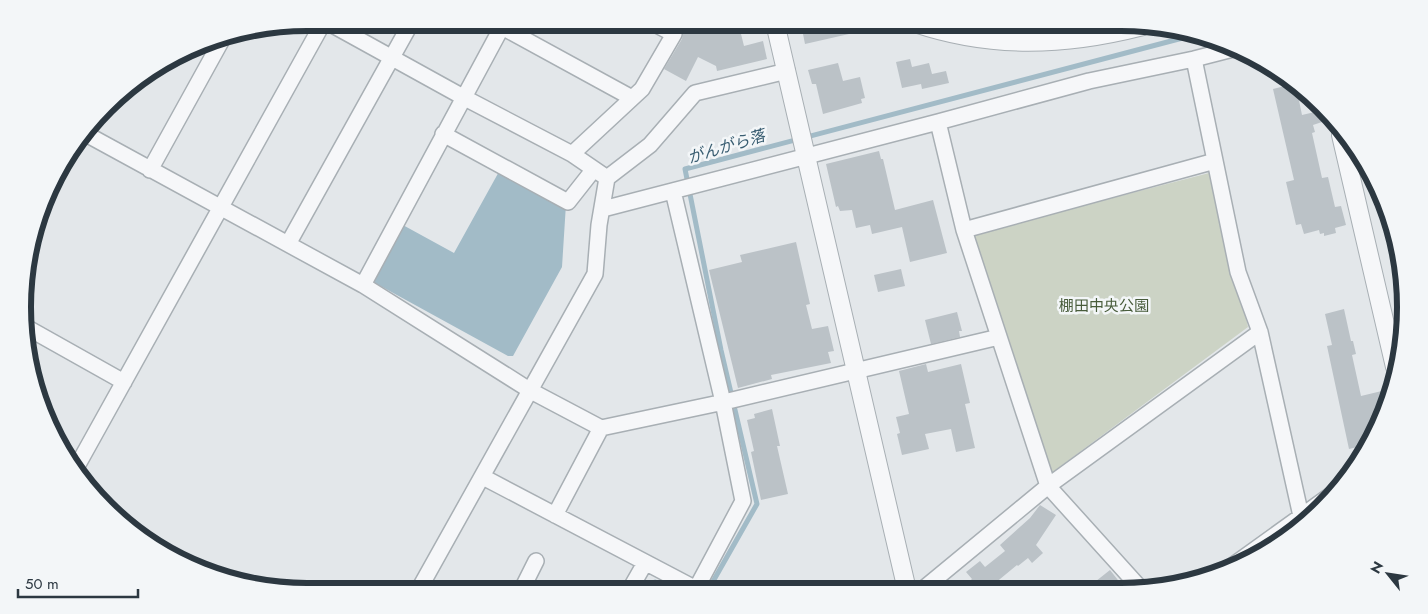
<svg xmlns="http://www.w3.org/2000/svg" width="1428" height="614" viewBox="0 0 1428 614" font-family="Jost,'Noto Sans JP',sans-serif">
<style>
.green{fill:#ccd3c5}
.water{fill:#a2bbc7}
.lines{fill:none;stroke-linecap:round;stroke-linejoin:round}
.stream{stroke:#a2bbc7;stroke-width:5}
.building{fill:#bbc2c7}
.minor-casing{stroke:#a8afb4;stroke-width:18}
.tertiary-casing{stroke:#a8afb4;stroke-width:20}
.minor{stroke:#f6f7f9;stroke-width:15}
.tertiary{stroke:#f6f7f9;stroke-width:18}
.labels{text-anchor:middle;stroke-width:5;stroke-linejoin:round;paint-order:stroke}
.park-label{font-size:15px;fill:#485c3b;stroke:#f3f6f8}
.water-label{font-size:16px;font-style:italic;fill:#3a5e72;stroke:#f3f6f8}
.rim{fill:none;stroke:#2c3841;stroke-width:6}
</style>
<rect width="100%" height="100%" fill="#e3e7ea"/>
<!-- green -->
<path class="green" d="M 1213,172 L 1248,327 L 1050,474 L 973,234 Z"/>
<!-- water -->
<path class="water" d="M 501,168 L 566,204 L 562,267 L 513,356 L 508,356 L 375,283 L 372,275 L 401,224 L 454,253 Z"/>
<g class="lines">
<!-- stream -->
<path class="stream" d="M 711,585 L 757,504 L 721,350 L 685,169 L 1194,35
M 645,591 L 649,584 L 655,582 L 672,590"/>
</g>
<!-- building -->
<path class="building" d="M 689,22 L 711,22 L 707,30 L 738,22 L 744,46 L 763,41 L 767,59 L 717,71 L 716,66 L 698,57 L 686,81 L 664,69 L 682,39 L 683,33 Z
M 830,22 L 846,22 L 849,34 L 805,44 L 802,29 Z
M 910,59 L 912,67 L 929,63 L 932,74 L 946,71 L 949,83 L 922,89 L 921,84 L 902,88 L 896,62 Z
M 838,63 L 843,81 L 860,77 L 865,98 L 861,99 L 862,103 L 823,114 L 816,84 L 812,84 L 808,70 Z
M 1293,84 L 1296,86 L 1302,115 L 1319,111 L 1322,122 L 1313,125 L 1315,132 L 1312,133 L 1322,178 L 1328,177 L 1335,207 L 1341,206 L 1346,225 L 1335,228 L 1336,233 L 1324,236 L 1324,233 L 1320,234 L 1319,230 L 1304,234 L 1301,224 L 1296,225 L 1286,182 L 1294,180 L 1273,89 Z
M 879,151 L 881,159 L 883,159 L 895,210 L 933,200 L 947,253 L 910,262 L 902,227 L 872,234 L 870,225 L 856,228 L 852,210 L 840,211 L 838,206 L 836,207 L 826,164 Z
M 796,242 L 810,304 L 806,305 L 812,329 L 828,326 L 834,351 L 828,352 L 831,363 L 771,375 L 772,379 L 738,388 L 709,270 L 742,262 L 740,255 Z
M 901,269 L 905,286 L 878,292 L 874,275 Z
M 1344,309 L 1351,341 L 1353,341 L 1356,354 L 1352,355 L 1361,396 L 1386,390 L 1389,402 L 1366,445 L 1349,449 L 1327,346 L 1332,345 L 1325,314 Z
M 957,312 L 962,331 L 959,331 L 960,337 L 931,344 L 925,320 Z
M 926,364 L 928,372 L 961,364 L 970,403 L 965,404 L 975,448 L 956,452 L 951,429 L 925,434 L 929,449 L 902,455 L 897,434 L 900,433 L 896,417 L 909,414 L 899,371 Z
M 772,409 L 780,446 L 777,446 L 788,494 L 761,500 L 751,452 L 754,451 L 747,420 L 755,418 L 754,414 Z
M 1040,505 L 1056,515 L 1036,545 L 1043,553 L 1032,563 L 1028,558 L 1018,566 L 1017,565 L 994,584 L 998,589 L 959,590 L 972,579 L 966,572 L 980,561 L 985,567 L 1005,551 L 1000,545 L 1030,518 Z
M 1110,570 L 1125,589 L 1086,589 Z"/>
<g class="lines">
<!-- minor casing -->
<g class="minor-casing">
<path id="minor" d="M 329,23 L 463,97 L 572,154 L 607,178
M 502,27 L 632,98
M 1194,59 L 1238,272 L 1260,332 L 1301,516
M 938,122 L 964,230 L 1048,486 L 1141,589
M 86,134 L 363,285 L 531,391 L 601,428 L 724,402 L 999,337
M 443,134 L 568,202 L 594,169
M 572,154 L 642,89 L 674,34 L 653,23
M 150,170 L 224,36
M 673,191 L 723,402 L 743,501 L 696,589
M 603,209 L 938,122 L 1089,81 L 1194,59 L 1233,49
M 964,230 L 1215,161
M 288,244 L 411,23
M 363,285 L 504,23
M 26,327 L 124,382
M 76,468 L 323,23
M 483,477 L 698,590
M 555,515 L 601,428
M 1225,571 L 1335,492
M 922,590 L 1048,486 L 1260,332
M 418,591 L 595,274 L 599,225 L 607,178 L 650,145 L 695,93 L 787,71
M 521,591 L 536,561
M 629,591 L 645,563"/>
</g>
<!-- tertiary casing -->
<g class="tertiary-casing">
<path id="tertiary" d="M 775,23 L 907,590
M 915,23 C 992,49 1065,46 1143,26
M 1341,135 L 1395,367"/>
</g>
<!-- minor -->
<use href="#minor" class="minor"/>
<!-- tertiary -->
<use href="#tertiary" class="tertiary"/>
</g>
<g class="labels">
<!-- park labels -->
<g class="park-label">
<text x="1104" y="311">棚田中央公園</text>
</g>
<!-- water labels -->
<g class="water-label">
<text transform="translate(726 146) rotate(-17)" y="6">がんがら落</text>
</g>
</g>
<!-- crop -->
<path d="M0 0H1428V614H0ZM307 31H1121A276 276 0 0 1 1397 307V307A276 276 0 0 1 1121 583H307A276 276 0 0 1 31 307V307A276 276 0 0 1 307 31Z" fill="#f3f6f8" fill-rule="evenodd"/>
<path class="rim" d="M307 31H1121A276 276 0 0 1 1397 307V307A276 276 0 0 1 1121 583H307A276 276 0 0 1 31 307V307A276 276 0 0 1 307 31Z"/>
<!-- north arrow -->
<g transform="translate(1388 574) rotate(300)" stroke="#f3f6f8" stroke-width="4" paint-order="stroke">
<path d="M0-4L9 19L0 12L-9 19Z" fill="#2c3841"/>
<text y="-8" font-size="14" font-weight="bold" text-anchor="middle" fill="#2c3841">N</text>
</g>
<!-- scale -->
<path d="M18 589v8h120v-8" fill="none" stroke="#2c3841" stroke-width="2.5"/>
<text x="25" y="589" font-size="15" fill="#2c3841" stroke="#f3f6f8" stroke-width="4" paint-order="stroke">50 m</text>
</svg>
